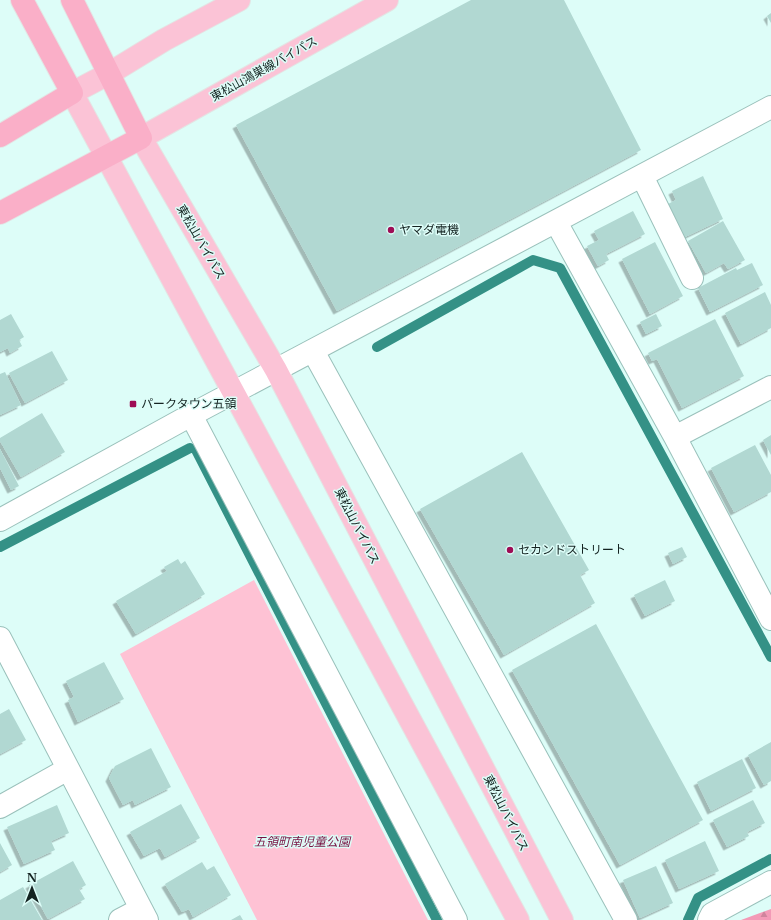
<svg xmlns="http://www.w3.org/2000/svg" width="771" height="920" viewBox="0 0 771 920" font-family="'Libre Baskerville','Noto Sans JP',serif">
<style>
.forest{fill:url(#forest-firs)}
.green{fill:#fec2d4}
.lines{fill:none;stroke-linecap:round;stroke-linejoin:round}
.stream{stroke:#349186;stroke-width:10}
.building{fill:#b1d8d2;filter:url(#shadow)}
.minor-casing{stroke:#9ac1bb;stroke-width:24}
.primary-casing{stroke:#e3e5e4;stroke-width:24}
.trunk-casing{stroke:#e3e5e4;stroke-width:24}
.minor{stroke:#fff;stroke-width:22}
.primary{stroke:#fbc3d6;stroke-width:22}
.trunk{stroke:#faafc8;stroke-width:22}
.poi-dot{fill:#9e0c55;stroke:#ddfdf8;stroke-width:1.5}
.labels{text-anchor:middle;stroke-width:3;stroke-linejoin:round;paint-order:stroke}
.street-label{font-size:12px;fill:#142321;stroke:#ddfdf8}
.poi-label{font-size:12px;fill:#142321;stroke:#ddfdf8;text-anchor:start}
.park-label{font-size:12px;font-style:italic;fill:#781041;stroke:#ddfdf8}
</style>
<defs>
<pattern id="forest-firs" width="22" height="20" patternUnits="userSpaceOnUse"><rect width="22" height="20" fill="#f39ab7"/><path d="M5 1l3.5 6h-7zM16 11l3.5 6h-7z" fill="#cf849d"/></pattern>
<filter id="shadow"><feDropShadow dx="-3.5" dy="3.5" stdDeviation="0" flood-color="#0004"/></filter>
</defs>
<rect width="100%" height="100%" fill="#ddfdf8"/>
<!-- forest -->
<path class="forest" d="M 771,909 L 771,920 L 741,920 Z"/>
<!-- green -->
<path class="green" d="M 254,580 L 428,920 L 257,920 L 120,654 Z"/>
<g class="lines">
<!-- stream -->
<path class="stream" d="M 377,347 L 533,260 L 560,268 L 771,657
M 196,450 L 437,920
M 0,547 L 190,448
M 688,920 L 698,898 L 771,859"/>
</g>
<!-- building -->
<path class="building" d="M 471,0 L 564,0 L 641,150 L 337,311 L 236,125 Z
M 771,13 L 771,23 L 767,16 Z
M 703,176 L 723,219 L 685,237 L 668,204 L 676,200 L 672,191 Z
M 633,211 L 645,234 L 606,254 L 609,260 L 598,266 L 587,246 L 599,240 L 594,231 Z
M 723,221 L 745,260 L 728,269 L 724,263 L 706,273 L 688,241 Z
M 655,242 L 683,296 L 650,314 L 622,259 Z
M 752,263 L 763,285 L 710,312 L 698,288 L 736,268 L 737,270 Z
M 765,292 L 771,305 L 771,328 L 741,344 L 725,313 Z
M 11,314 L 24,337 L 19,340 L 22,346 L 10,353 L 8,348 L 0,352 L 0,320 Z
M 656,314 L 662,326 L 646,334 L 640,322 Z
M 715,319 L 744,376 L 682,408 L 657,359 L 652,361 L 648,353 Z
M 52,351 L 68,380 L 25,403 L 9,373 Z
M 5,372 L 21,405 L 0,415 L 0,374 Z
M 42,413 L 65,452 L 21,477 L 0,441 L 0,438 Z
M 771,435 L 771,455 L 763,440 Z
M 755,445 L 771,475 L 771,492 L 734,512 L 711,468 Z
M 0,449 L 19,486 L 11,490 L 0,468 Z
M 522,452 L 589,570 L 580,575 L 595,603 L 504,655 L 420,509 Z
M 682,547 L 687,557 L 673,564 L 668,553 Z
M 178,559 L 181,564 L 185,561 L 205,594 L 136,634 L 116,601 L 167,571 L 164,567 Z
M 665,580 L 675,601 L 645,616 L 634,595 Z
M 596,624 L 703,820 L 620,865 L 512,670 Z
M 104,662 L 124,699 L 78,722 L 68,700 L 74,697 L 66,681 Z
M 9,709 L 26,740 L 0,754 L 0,714 Z
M 771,742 L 771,781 L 764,785 L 748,755 Z
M 151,748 L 171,787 L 135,805 L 133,800 L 123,805 L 109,778 L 115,766 Z
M 742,759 L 756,788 L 711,811 L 697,782 Z
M 753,800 L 765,823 L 747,832 L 749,836 L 727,847 L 713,820 Z
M 181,804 L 200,838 L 165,857 L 160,848 L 144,856 L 130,832 Z
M 57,805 L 69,833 L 51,841 L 55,850 L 24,864 L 7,827 Z
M 705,841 L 719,871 L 679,889 L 665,860 Z
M 0,843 L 12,865 L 0,872 Z
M 73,861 L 86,885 L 79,889 L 85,899 L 48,919 L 29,885 Z
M 202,862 L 207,870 L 214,866 L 231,895 L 193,917 L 189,909 L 182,912 L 165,884 Z
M 656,866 L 673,903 L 640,918 L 623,880 Z
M 23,887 L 42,920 L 0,920 L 0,900 Z
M 240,915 L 243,920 L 231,920 Z"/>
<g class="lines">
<!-- minor casing -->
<g class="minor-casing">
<path id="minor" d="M 642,176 L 692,278
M 556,222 L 675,437 L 771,619
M 313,351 L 626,920
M 191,415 L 456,920
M 675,437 L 771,387
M 0,520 L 191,415 L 771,107
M 0,638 L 147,920
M 0,807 L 68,769
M 120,920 L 141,909
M 709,920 L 712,914 L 771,882"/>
</g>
<!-- primary casing -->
<g class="primary-casing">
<path id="primary" d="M 239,0 L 164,40 L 110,73 L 72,93 L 518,920
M 387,0 L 141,138 L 276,370 L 562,920"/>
</g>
<!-- trunk casing -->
<g class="trunk-casing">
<path id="trunk" d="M 0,136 L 72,93 L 22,0
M 0,213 L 141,138 L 72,0"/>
</g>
<!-- minor -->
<use href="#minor" class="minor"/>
<!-- primary -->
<use href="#primary" class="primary"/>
<!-- trunk -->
<use href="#trunk" class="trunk"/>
</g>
<!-- markers -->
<g class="poi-dot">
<circle cx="391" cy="230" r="4"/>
<rect x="129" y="400" width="8" height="8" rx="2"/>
<circle cx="510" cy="550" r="4"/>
</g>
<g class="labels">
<!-- street labels -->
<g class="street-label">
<text transform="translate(264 69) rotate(-29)" y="4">東松山鴻巣線バイパス</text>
<text transform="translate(201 242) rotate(60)" y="4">東松山バイパス</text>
<text transform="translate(357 526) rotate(63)" y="4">東松山バイパス</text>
<text transform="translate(506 813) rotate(63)" y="4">東松山バイパス</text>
</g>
<!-- poi labels -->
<g class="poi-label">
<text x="399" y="234">ヤマダ電機</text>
<text x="141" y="408">パークタウン五領</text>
<text x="518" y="554">セカンドストリート</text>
</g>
<!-- park labels -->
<g class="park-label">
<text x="302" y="846">五領町南児童公園</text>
</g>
</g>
<!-- north arrow -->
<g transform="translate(32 888)" stroke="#ddfdf8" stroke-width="3" paint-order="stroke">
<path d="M0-3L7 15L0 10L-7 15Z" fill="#142321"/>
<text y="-6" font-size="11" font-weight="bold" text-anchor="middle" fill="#142321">N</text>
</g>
</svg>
